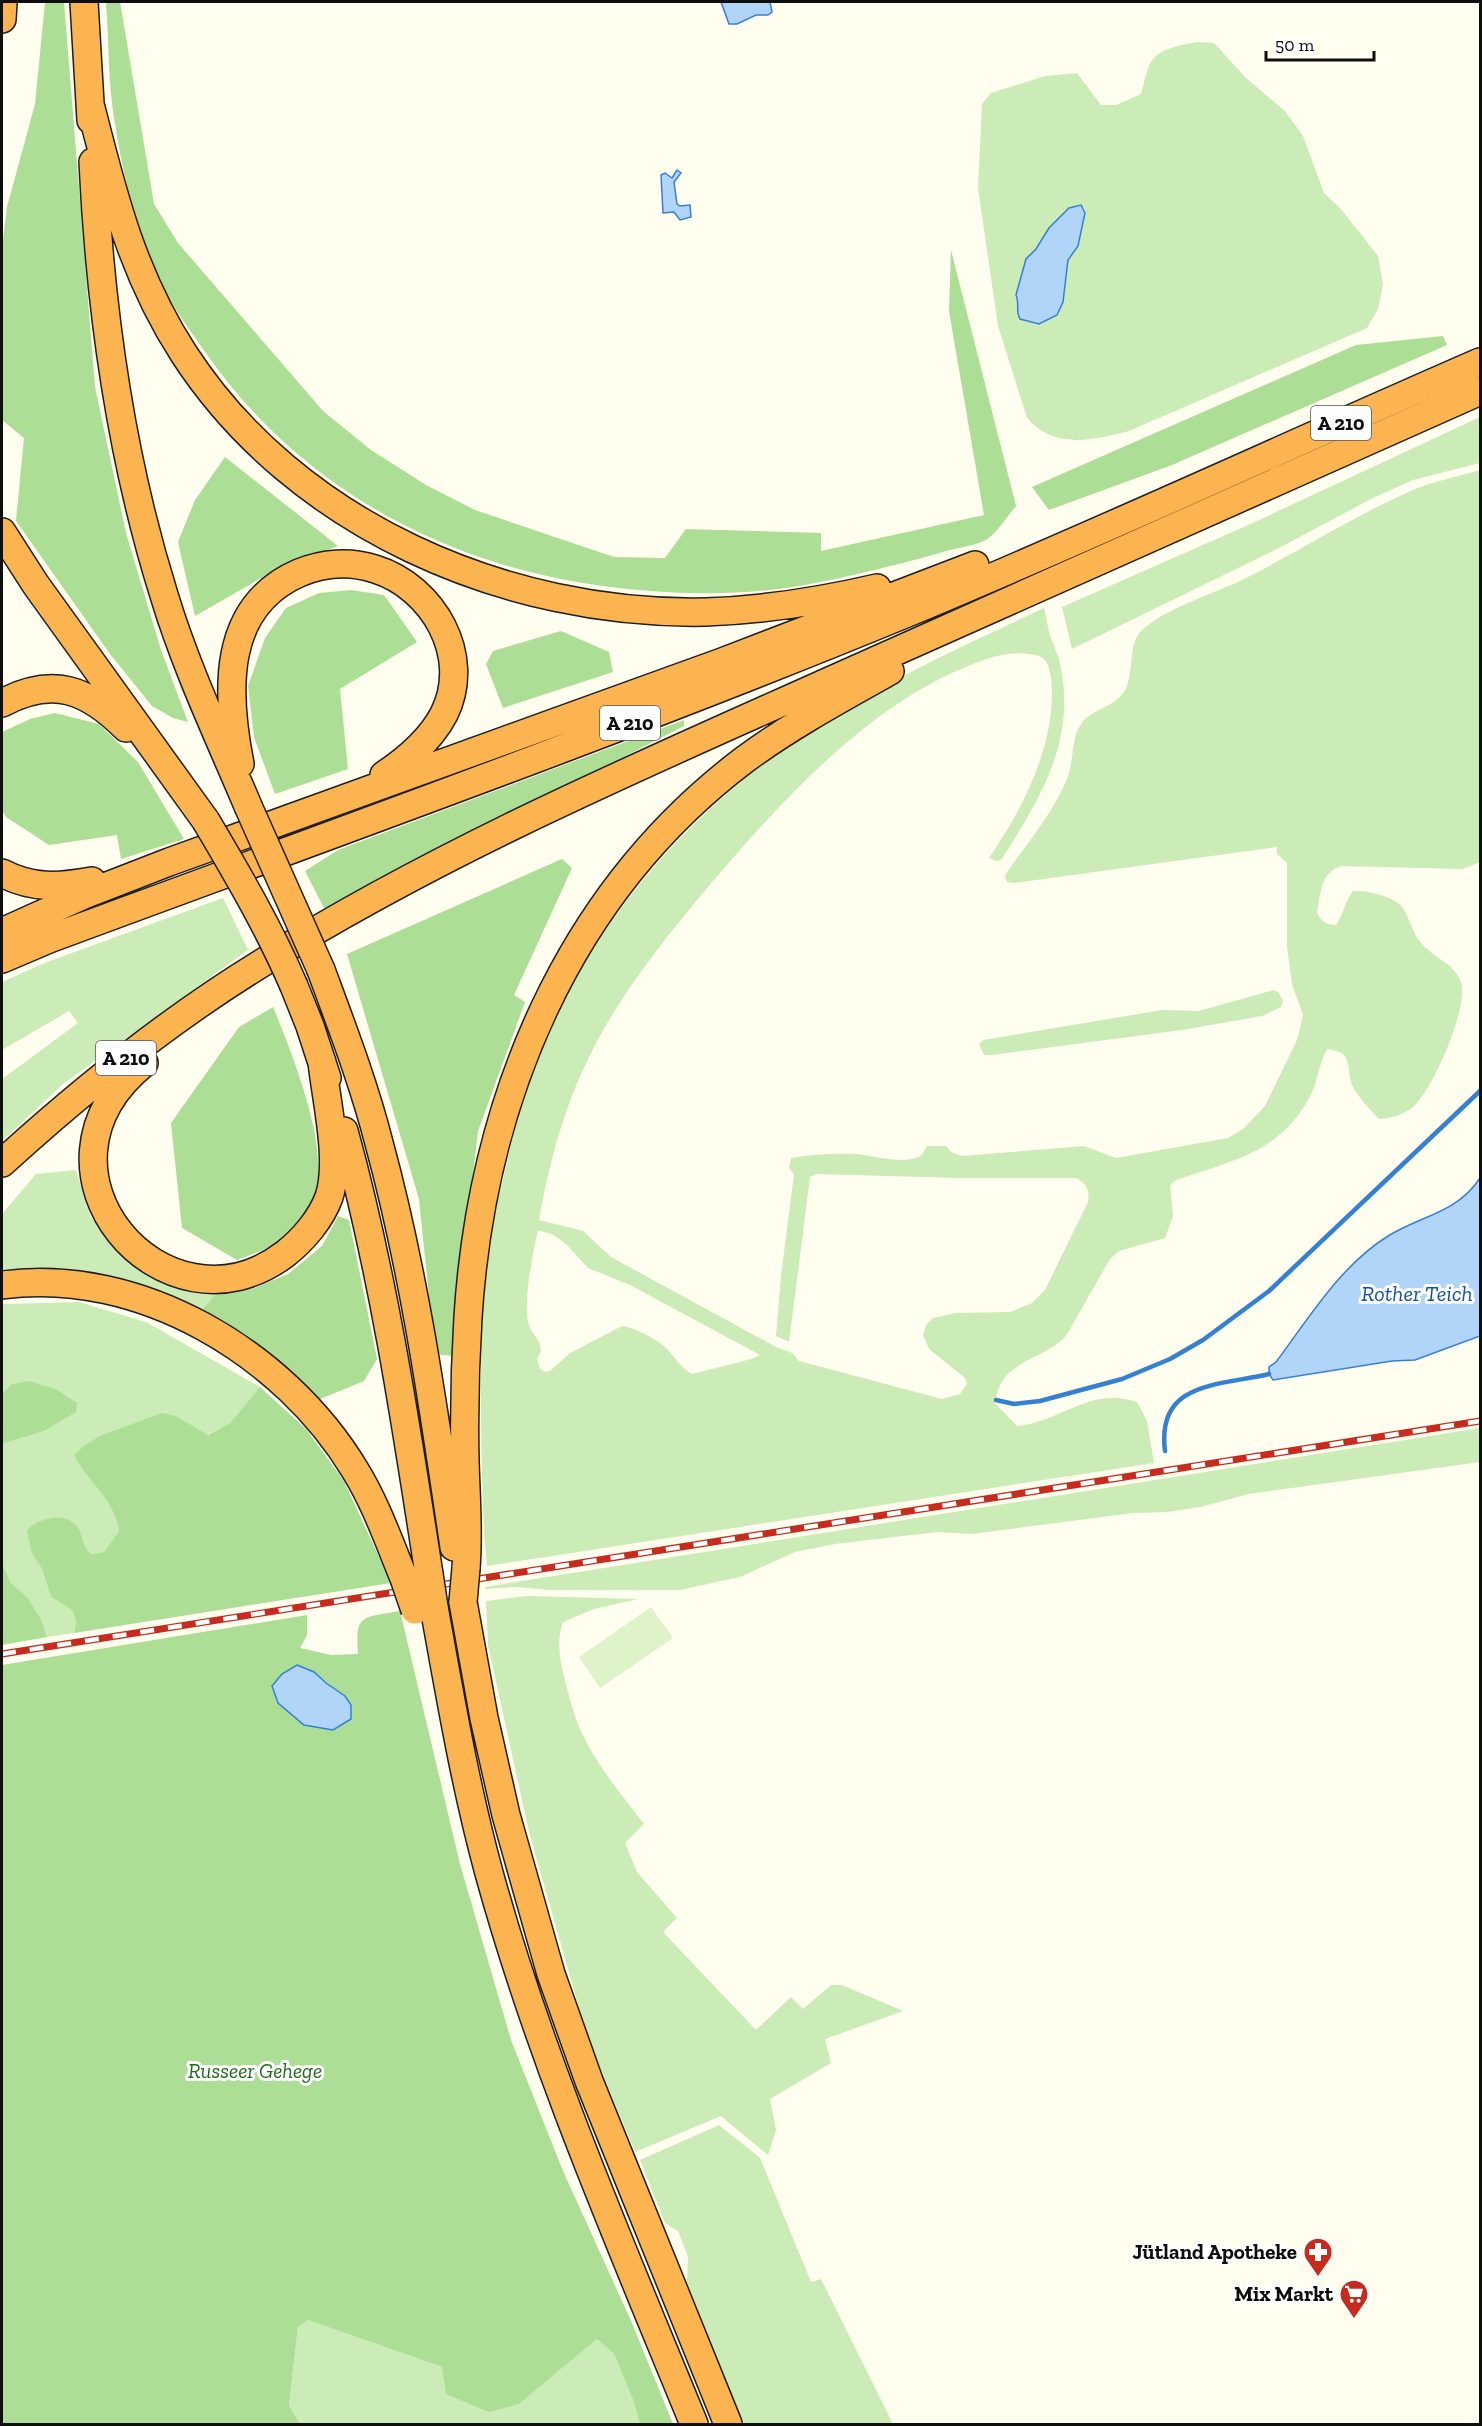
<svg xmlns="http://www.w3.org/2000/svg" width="1482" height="2426" viewBox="0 0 1482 2426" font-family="'Zilla Slab',serif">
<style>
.green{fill:#cbecb6;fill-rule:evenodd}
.forest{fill:#acde95;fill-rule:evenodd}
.pitch{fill:#dff3c9}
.water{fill:#b1d5f9;stroke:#3480d5;stroke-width:1.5}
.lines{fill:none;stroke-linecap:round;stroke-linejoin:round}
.stream{stroke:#3480d5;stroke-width:4.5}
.motorway-casing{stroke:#1f1f1f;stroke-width:30}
.motorway{stroke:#fcb450;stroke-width:27}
.rail-casing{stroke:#c62b1e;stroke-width:7}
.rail{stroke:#fff;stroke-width:4.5;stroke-dasharray:14;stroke-linecap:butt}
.motorway-bridge-casing{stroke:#1f1f1f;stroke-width:30;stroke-linecap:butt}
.motorway-bridge{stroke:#fcb450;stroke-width:27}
.labels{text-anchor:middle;stroke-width:6;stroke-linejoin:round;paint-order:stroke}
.shield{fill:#fff;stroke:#565656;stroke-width:1.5}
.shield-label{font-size:20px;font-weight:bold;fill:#0e0e0e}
.park-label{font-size:21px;font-style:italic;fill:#216a1a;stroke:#fff}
.poi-label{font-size:21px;font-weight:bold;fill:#0e0e0e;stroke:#fff;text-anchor:end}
.water-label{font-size:22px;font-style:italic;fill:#1052a7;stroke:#fff}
</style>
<rect width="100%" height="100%" fill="#fffeef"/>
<!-- green -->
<path class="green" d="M 1198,42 L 1214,43 L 1246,78 L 1285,111 L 1303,136 L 1324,193 L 1340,208 L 1378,256 L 1383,284 L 1378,309 L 1367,328 L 1129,431 C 1093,440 1055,450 1027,418 L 998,326 L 978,188 L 982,104 L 991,93 L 1045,76 L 1077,73 L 1101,105 L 1116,105 L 1141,94 C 1144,85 1145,75 1149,66 C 1156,48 1181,45 1198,42 ZM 1069,208 L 1084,208 L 1085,213 L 1078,246 L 1068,260 L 1063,302 L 1057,315 L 1039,324 L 1017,309 L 1019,300 L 1016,295 L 1026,259 L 1036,249 L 1049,228 Z
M 1480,417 L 1480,463 L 1413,480 L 1373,498 L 1275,550 L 1072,649 L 1062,607 L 1246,526 Z
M 1480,470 L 1480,862 L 1463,869 L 1341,866 C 1320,873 1321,893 1317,912 C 1320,921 1327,925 1336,925 C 1344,914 1344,902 1353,891 C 1366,890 1395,896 1403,908 C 1410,919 1413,935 1422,944 C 1434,958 1454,963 1461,982 C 1469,1006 1433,1090 1413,1107 C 1403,1115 1392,1118 1379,1119 C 1370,1110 1361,1100 1354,1089 C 1344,1070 1357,1052 1327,1049 C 1318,1065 1318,1084 1308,1100 C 1276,1156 1228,1161 1174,1181 L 1170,1186 L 1173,1216 L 1165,1238 L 1119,1251 L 1110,1259 L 1066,1336 C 1042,1362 1000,1359 995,1403 L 1017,1426 C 1059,1423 1090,1386 1137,1402 L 1147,1421 L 1154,1463 L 487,1566 C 482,1518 482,1469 481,1420 C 481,1365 481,1311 488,1256 C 491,1226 499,1196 506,1167 C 512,1139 519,1111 528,1084 C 572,955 659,843 767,761 C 851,696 948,653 1044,608 C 1047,619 1048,633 1053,643 C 1055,650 1059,657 1060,664 C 1077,740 1040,799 1001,860 L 996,861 L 989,858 C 1024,807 1058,740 1051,677 C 1049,666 1047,657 1035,655 C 1009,649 984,659 961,669 C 862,711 776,807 707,888 C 664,940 620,994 590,1055 C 564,1107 549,1163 539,1220 L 583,1231 L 611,1257 L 776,1347 L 792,1353 L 799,1361 L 942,1399 L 960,1394 L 967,1384 L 965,1378 L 929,1349 L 923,1335 L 926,1325 L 933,1318 L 956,1313 L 1010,1312 L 1032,1303 L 1045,1290 L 1088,1202 C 1090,1191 1087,1184 1076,1178 L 961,1178 L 817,1174 L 810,1177 L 789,1342 L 776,1336 L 781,1276 L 794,1174 L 789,1168 L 791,1158 C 812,1154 835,1153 857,1154 C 876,1156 903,1165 921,1156 L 927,1146 L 946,1146 L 951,1152 L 962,1156 L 1084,1146 L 1116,1158 L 1228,1138 L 1243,1129 L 1265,1106 L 1297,1040 L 1303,1015 L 1292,984 L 1287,947 L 1287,863 L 1277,854 L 1277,847 L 1014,883 L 1007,882 L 1005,877 L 1007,872 C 1028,842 1055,811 1068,776 C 1074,760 1071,738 1081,724 C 1091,709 1113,708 1124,692 C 1135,675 1127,646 1141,631 C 1161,611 1211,594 1238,582 C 1297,553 1351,517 1411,491 C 1432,481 1458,477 1480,470 ZM 538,1230 L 554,1235 L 567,1245 L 588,1268 L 630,1285 L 760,1355 L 751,1359 L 692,1374 C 680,1367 675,1357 665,1347 C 655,1338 635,1328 622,1326 L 570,1353 L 550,1371 L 545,1372 L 540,1369 L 537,1359 C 547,1344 534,1339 529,1325 C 522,1305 533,1252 538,1230 Z
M 223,898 L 248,950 L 63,1084 L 2,1141 L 2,1079 L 78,1023 L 69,1011 L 2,1050 L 2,982 L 47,962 Z
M 1274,990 L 1278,992 L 1283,1000 L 1281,1007 L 1262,1016 L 1182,1030 L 992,1055 L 984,1055 L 979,1044 L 983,1040 L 1162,1010 L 1199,1011 Z
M 76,1170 L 90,1216 L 119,1251 L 169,1284 L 217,1293 L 200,1312 C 132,1279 78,1262 2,1270 L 2,1214 L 36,1174 Z
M 79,1302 L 146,1322 L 260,1387 L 230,1423 L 207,1435 L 176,1416 L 100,1491 L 117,1515 L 119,1531 L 104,1552 L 90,1554 L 83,1545 L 78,1528 L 32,1554 L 42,1569 L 51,1597 L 72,1610 L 76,1621 L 74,1633 L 47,1637 L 41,1619 L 28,1598 L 11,1583 L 2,1563 L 2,1444 L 44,1431 L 75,1412 L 12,1384 L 2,1393 L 2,1304 Z
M 1480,1428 L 1480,1462 L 1249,1494 L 1200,1507 L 1168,1512 L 1133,1513 L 971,1534 L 937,1532 L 835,1544 L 795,1552 L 740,1577 L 680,1590 L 549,1590 L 517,1587 L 486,1589 L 485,1587 Z
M 527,1596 L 638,1599 L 594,1609 L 563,1622 C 556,1641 560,1661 565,1681 C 570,1699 574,1717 582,1733 C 597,1766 622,1795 644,1824 L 625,1843 L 637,1872 L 677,1918 L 663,1932 L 756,2030 L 791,1997 L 803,2009 L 831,1985 L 842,1985 L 903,2011 L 825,2039 L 831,2063 L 770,2099 L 776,2130 L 768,2155 L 721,2116 L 635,2152 L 587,2036 L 529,1832 L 488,1645 L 486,1601 Z
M 719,2125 L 760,2158 L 811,2282 L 821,2279 L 893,2424 L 743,2424 L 687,2282 L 688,2257 L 678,2231 L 665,2223 L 640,2160 Z
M 308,2320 L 442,2367 L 519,2404 L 597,2339 L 614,2354 L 633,2400 L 640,2424 L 300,2424 L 289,2405 L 298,2327 Z"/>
<!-- forest -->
<path class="forest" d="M 45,2 L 64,2 L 95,387 L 126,533 L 161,650 L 188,722 L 173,718 L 152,706 L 110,654 L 16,521 L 24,438 L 2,420 L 2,248 L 7,207 L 35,104 Z
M 106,2 L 120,2 L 154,204 L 178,243 L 323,411 L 371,450 L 426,485 L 475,510 L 614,557 L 665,558 L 686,529 L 821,533 L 821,551 L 984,515 L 949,311 L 951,250 L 1016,506 C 1008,515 997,533 986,540 C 974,546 956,548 943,552 C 897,565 852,576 805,585 C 755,594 703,595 651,591 C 471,579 307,500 203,349 C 188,328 173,307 162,284 C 138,233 123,178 115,124 C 108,84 109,42 106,2 Z
M 1443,336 L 1447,345 L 1172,465 L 1049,510 L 1032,487 L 1356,345 Z
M 225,457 L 338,546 L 275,570 L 195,616 L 178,542 L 195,500 Z
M 351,590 L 384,595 L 417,642 L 340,689 L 348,769 L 275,794 L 254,737 L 248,686 L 265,638 L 286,608 L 319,593 Z
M 561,631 L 609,652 L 613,672 L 503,708 L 486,664 L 493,651 Z
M 55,713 L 99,724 L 138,762 L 184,839 L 121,859 L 117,835 L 49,845 L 6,817 L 2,810 L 2,732 L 30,719 Z
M 684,720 L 684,726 L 325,910 L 305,871 L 338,850 Z
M 562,859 L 572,868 L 514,995 L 525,1002 L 478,1131 L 452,1356 L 435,1354 L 419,1199 L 347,954 Z
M 273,1007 C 291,1051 328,1142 316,1189 C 313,1199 305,1214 299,1223 C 285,1243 259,1252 237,1260 L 182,1228 L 171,1123 L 239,1027 Z
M 338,1216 L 349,1220 L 377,1359 L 364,1381 L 320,1399 L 254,1345 L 200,1312 L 217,1293 L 252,1289 L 288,1274 L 322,1246 Z
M 30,1381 L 57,1390 L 77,1403 L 76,1412 L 44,1431 L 2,1444 L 2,1393 L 12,1384 Z
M 260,1387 L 306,1429 L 344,1481 L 391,1583 L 74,1633 L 76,1621 L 72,1610 L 51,1597 L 42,1569 L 32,1554 L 27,1530 C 39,1518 66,1510 78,1528 C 84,1538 81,1544 91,1554 L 104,1552 L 119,1531 C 115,1500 88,1482 74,1455 L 84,1446 L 100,1436 L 162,1413 L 176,1416 L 208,1435 L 230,1423 Z
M 2,1563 L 11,1583 L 28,1598 L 41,1619 L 47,1637 L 2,1645 Z
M 400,1611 L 460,1864 L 511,2040 L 563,2171 L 632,2323 L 673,2424 L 640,2424 L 633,2400 L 614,2354 L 597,2339 L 519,2404 L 489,2412 L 446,2394 L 442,2367 L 308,2320 L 298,2327 L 289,2405 L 300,2424 L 2,2424 L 2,1665 L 307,1615 L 307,1635 L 300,1648 L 331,1655 L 358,1654 C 355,1613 362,1618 400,1611 ZM 297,1665 C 315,1672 328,1685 345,1696 L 282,1674 Z"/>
<!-- pitch -->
<path class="pitch" d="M 651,1607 L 673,1638 L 600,1688 L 579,1657 Z"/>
<!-- water -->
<path class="water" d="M 721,2 L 770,2 L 772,12 L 768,15 L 756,15 L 737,24 L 729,24 Z
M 677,170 L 681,173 L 674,182 L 677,204 L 680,206 L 690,205 L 691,217 L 680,220 L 674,212 L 663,213 L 661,175 L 665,173 L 672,178 Z
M 1081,205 L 1085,213 L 1078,246 L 1068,260 L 1063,302 L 1057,315 L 1039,324 L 1020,319 C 1015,310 1020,303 1016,295 L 1026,259 L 1036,249 L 1049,228 L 1069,208 Z
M 1480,1178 L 1480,1336 L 1415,1360 L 1392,1361 L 1273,1380 L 1269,1374 L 1269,1367 L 1276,1362 C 1309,1318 1340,1266 1388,1236 C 1422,1215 1457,1213 1480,1178 Z
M 297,1665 L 314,1672 L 326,1683 L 345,1696 L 351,1705 L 351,1719 L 333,1730 L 304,1725 L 278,1703 L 272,1686 L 282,1674 Z"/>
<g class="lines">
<!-- stream -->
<path class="stream" d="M 996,1400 L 1014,1404 L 1040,1401 L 1122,1379 L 1170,1359 L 1203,1340 L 1269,1291 L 1480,1091
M 1165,1451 C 1156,1381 1219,1386 1269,1374"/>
<!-- motorway casing -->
<g class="motorway-casing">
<path id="motorway" d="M 84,2 L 91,120
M 2,19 L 3,2
M 90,104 C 113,195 132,274 184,354 C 295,525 506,616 706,612 C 764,610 821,601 877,588
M 93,162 C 100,308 120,455 164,595 C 186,668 219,737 248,806
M 2,532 L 36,585 L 206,821
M 2,703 C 53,676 87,689 126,728
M 240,764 C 226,693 221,607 299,573 C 323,563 350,561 375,569 C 433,587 473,656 444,714 C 431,739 408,759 384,775
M 2,873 C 32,889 59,887 92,881
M 2,932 L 84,895 L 169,862 L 722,662 L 975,565
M 2,959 L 49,939 C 335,833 623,730 905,614 C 1098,534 1289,445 1480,362
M 321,970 C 342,1027 364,1084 379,1143 C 415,1275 434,1412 454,1547
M 294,986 L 310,1026 L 327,1078
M 144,1063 C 12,1170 165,1345 285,1254 C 303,1240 321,1219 329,1197 C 341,1161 326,1100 322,1062
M 344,1131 C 384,1277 406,1425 429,1574
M 2,1163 C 82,1090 169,1020 262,963 C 443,850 640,766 834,679 C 1050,583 1265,487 1480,391
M 2,1285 C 140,1266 285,1354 355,1470 C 376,1504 389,1542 404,1578
M 466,1568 C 469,1532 466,1497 465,1461 C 464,1413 465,1365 468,1317 C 482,1100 567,894 744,760 C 790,726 840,699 890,671
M 463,1602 L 484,1718 L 506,1815 L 551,1974 L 589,2081 L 728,2424
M 434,1607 C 450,1696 465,1785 489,1873 C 541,2062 620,2243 694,2424"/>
</g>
<!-- motorway -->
<use href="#motorway" class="motorway"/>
<!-- rail casing -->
<g class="rail-casing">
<path id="rail" d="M 2,1654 L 1480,1421"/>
</g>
<!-- rail -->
<use href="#rail" class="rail"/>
<!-- motorway-bridge casing -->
<g class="motorway-bridge-casing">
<path id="motorway-bridge" d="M 248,806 L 321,970
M 206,821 C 238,875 269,928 294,986
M 429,1574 L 434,1607
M 404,1578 L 415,1610
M 463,1602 L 466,1568"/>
</g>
<!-- motorway-bridge -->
<use href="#motorway-bridge" class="motorway-bridge"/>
</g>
<!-- icons -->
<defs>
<g id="pharmacy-pin" transform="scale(1.5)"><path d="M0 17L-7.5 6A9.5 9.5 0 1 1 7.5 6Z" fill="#c62b1e" stroke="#fff"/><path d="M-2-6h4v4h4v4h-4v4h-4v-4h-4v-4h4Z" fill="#fff"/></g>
<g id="supermarket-pin" transform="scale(1.5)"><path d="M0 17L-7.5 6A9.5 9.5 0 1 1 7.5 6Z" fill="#c62b1e" stroke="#fff"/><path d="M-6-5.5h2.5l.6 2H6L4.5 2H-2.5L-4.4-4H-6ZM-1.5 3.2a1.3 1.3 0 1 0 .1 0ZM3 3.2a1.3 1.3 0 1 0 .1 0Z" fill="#fff"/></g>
</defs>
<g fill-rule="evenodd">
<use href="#pharmacy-pin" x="1318" y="2252"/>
<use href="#supermarket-pin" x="1354" y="2294"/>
</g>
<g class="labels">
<!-- shield labels -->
<g class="shield">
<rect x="1311" y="406" width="60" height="34" rx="4.5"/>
<rect x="600" y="706" width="60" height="34" rx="4.5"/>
<rect x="96" y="1041" width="60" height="34" rx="4.5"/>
</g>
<g class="shield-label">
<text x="1341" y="430">A 210</text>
<text x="630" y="730">A 210</text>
<text x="126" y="1065">A 210</text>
</g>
<!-- park labels -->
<g class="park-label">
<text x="255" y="2078">Russeer Gehege</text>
</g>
<!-- poi labels -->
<g class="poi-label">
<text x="1297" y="2259">Jütland Apotheke</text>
<text x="1333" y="2301">Mix Markt</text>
</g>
<!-- water labels -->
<g class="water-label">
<text x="1417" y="1301">Rother Teich</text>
</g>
</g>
<!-- border -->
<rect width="1482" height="2426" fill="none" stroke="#0e0e0e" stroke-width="6"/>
<!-- scale -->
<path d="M1266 51v9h108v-9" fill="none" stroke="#0e0e0e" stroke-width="3"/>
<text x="1275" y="51" font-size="18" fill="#0e0e0e" stroke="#ffffff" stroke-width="4.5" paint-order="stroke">50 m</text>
</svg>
